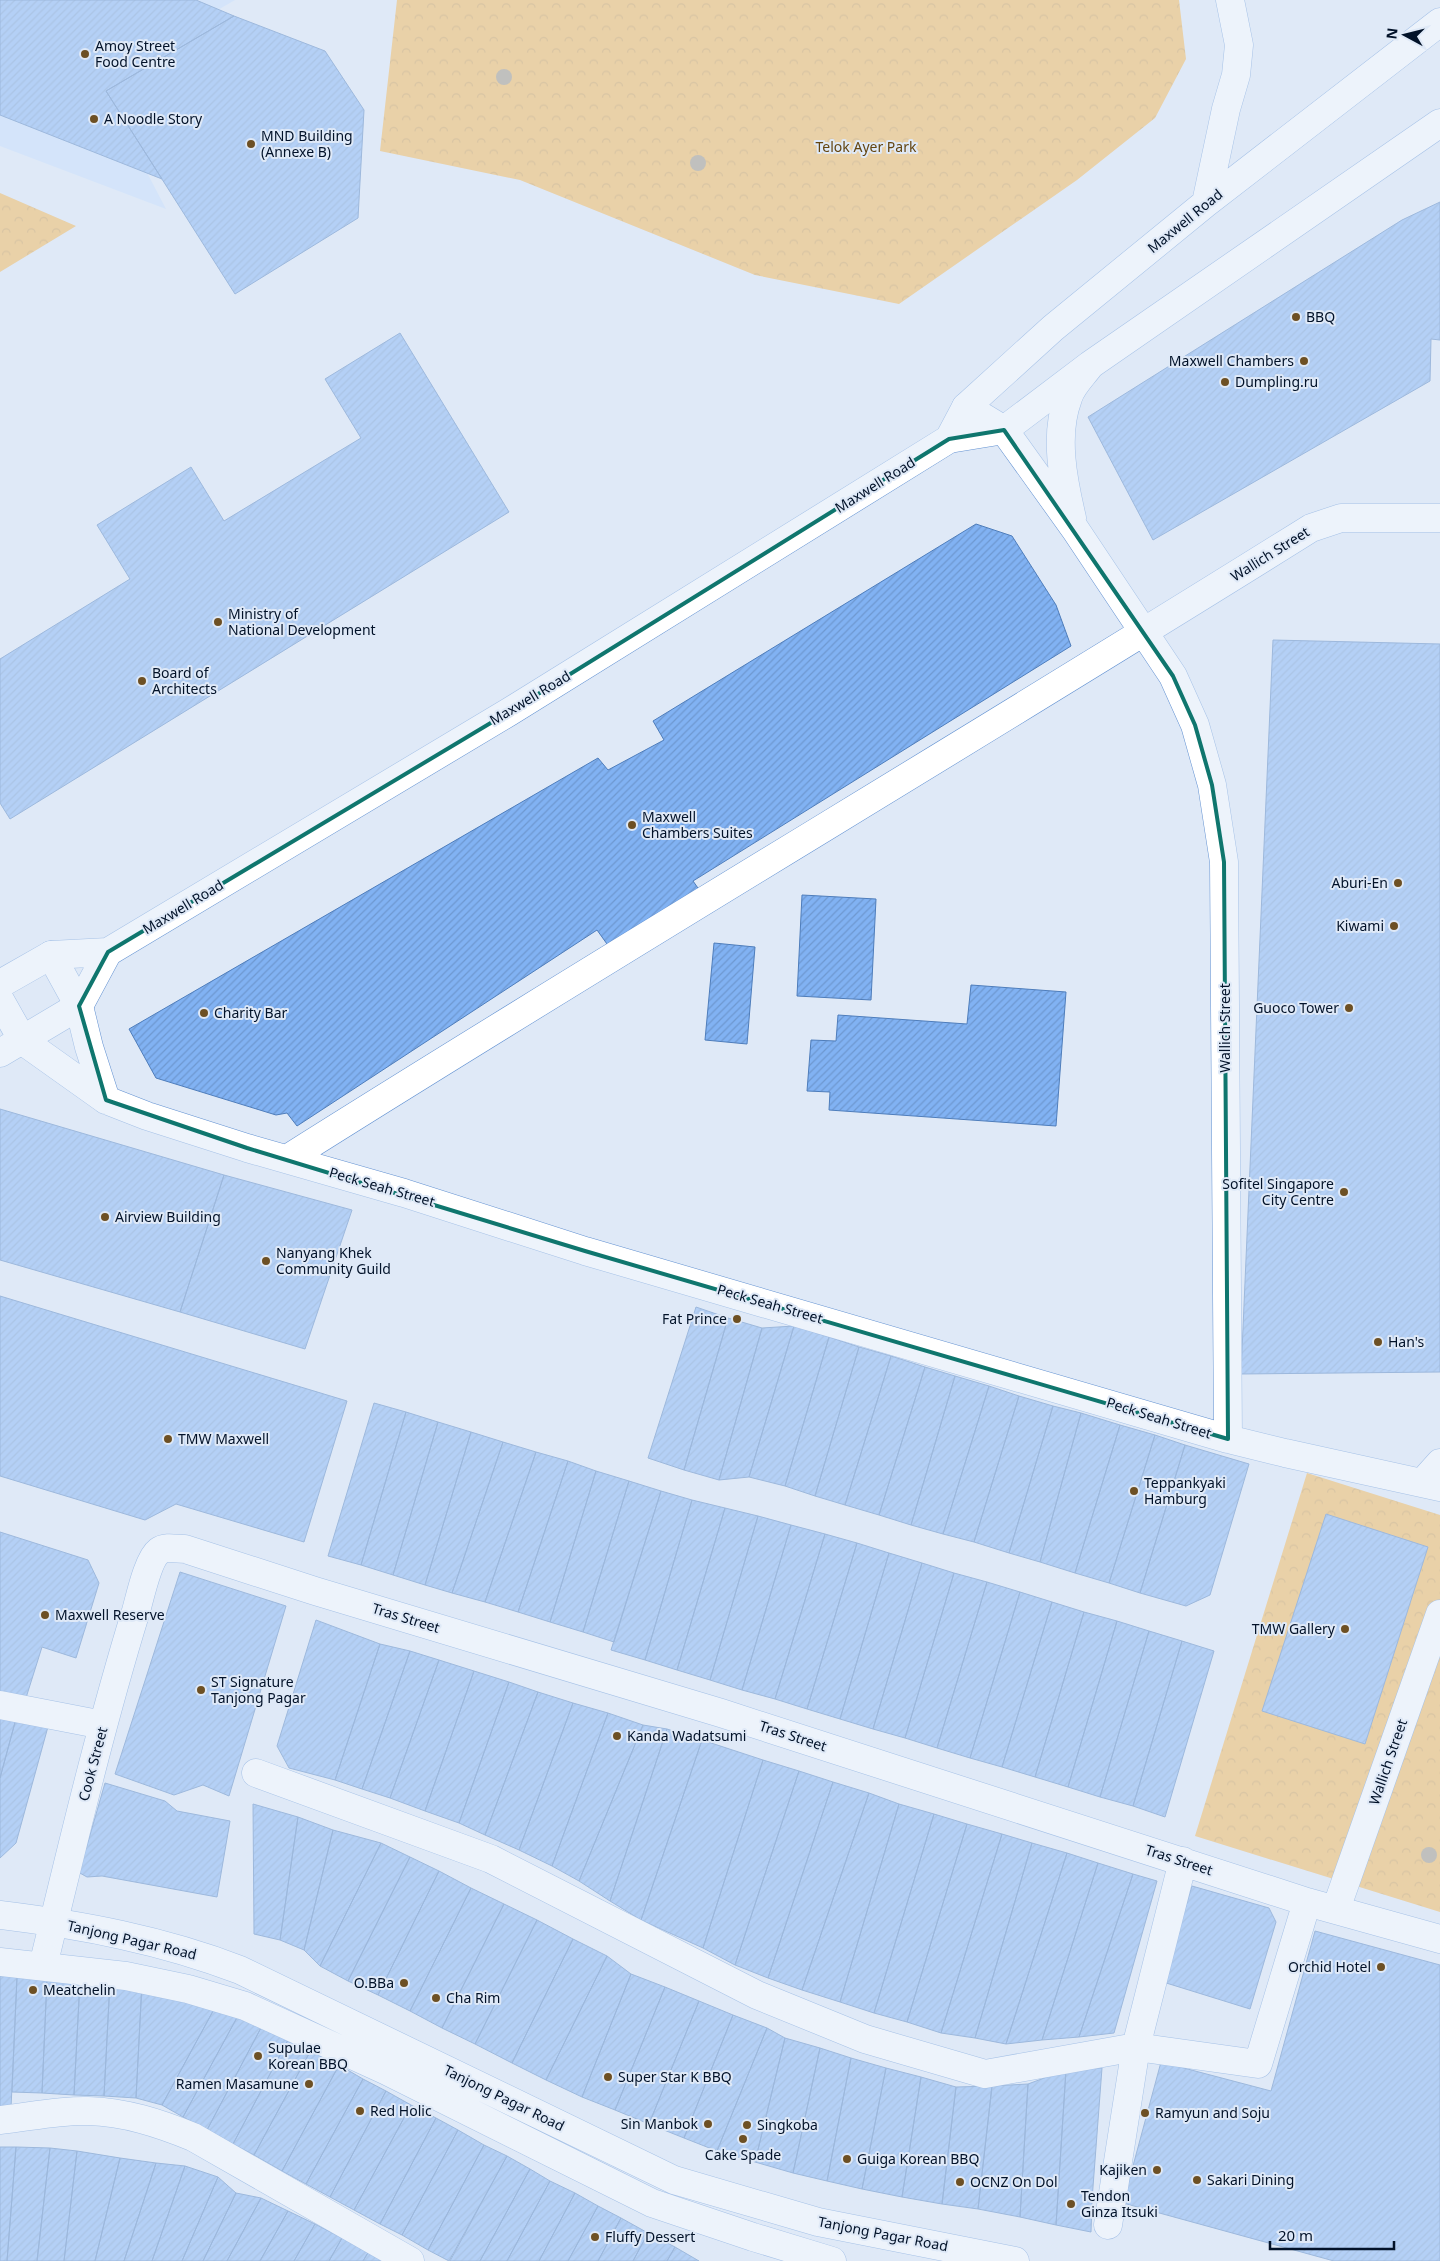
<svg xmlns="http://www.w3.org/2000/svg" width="1440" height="2261" viewBox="0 0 1440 2261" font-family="'Noto Sans',sans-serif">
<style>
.built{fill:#c8defc}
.park{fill:url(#park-crowns)}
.building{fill:url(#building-hatch);stroke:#4e7dbb}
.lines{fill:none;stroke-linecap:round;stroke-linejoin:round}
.minor-casing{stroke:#6392d2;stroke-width:29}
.major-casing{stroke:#6392d2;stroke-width:29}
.minor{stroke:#fff;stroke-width:28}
.major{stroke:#fff;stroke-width:28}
.tree{fill:#9b8f78}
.marked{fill:none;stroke:#0f766e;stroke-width:4;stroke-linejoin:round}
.poi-dot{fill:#6d5024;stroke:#dfe9f7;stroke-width:2}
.labels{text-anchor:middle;stroke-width:4;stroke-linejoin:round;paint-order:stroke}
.poi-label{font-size:14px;fill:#021229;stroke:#dfe9f7;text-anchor:start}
.park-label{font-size:14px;fill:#644510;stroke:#dfe9f7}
.street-label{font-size:14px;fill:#021229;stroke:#dfe9f7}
</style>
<defs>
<pattern id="park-crowns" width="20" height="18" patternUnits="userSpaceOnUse" patternTransform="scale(1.25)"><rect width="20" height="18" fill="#f6b347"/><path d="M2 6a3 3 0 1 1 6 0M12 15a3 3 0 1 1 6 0" fill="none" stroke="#d1993e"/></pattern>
<pattern id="building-hatch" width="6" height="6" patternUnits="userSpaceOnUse" patternTransform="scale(1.25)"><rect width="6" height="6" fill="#81b2f3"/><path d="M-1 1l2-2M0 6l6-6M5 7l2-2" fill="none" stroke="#6e98d0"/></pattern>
</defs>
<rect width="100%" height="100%" fill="#dfe9f7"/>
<!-- built -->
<path class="built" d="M 0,0 L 235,0 L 98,79 L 166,209 L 0,146 Z"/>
<!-- park -->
<path class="park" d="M 397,0 L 1179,0 L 1186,59 L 1155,118 L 1077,180 L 899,304 L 755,275 L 520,180 L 380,151 Z
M 0,193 L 76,226 L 0,272 Z
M 1307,1473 L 1440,1515 L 1440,1912 L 1195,1836 Z"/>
<!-- building -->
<path class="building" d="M 0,0 L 196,0 L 234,16 L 106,91 L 162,179 L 0,115 Z
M 234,16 L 325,51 L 364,110 L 358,218 L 235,294 L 106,91 Z
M 1440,202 L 1440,340 L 1431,339 L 1430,381 L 1153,540 L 1088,417 L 1402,220 Z
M 400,333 L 509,512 L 10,819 L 0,803 L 0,659 L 130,579 L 97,525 L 191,467 L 224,521 L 361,438 L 325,379 Z
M 976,524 L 1012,536 L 1056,605 L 1071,646 L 693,881 L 705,898 L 612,951 L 597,930 L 297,1126 L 287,1113 L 276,1115 L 156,1078 L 129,1029 L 598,758 L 608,770 L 664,740 L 653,721 Z
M 1273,640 L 1440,644 L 1440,1372 L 1241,1374 Z
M 802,895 L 876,899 L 871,1000 L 797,996 Z
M 714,943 L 755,947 L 747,1044 L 705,1040 Z
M 971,985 L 1066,992 L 1056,1126 L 829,1110 L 830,1092 L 807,1091 L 811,1040 L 836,1041 L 838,1015 L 967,1024 Z
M 0,1109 L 224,1175 L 180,1312 L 0,1260 Z
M 224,1175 L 352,1210 L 305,1349 L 180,1312 Z
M 0,1296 L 347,1401 L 304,1542 L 176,1504 L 145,1520 L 0,1476 Z
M 696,1307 L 728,1318 L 684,1470 L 648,1458 Z
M 728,1318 L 762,1328 L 719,1480 L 684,1470 Z
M 794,1326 L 749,1477 L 719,1480 L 762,1328 Z
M 794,1326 L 829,1337 L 785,1486 L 749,1477 Z
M 829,1337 L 859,1347 L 815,1496 L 785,1486 Z
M 859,1347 L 891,1356 L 845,1505 L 815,1496 Z
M 891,1356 L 925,1367 L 879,1515 L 845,1505 Z
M 925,1367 L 955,1376 L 911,1525 L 879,1515 Z
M 955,1376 L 989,1386 L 943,1534 L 911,1525 Z
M 989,1386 L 1019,1396 L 974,1542 L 943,1534 Z
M 1019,1396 L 1053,1406 L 1009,1553 L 974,1542 Z
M 374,1403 L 406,1412 L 361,1565 L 328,1556 Z
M 1053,1406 L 1081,1413 L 1040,1562 L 1009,1553 Z
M 406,1412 L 438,1422 L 393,1575 L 361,1565 Z
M 1081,1413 L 1120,1425 L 1075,1573 L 1040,1562 Z
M 438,1422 L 471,1432 L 425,1585 L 393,1575 Z
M 1120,1425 L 1155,1435 L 1109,1583 L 1075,1573 Z
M 471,1432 L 503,1442 L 452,1593 L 425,1585 Z
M 1155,1435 L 1185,1445 L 1140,1593 L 1109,1583 Z
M 503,1442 L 536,1452 L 485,1602 L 452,1593 Z
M 1185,1445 L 1249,1464 L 1210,1595 L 1186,1606 L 1140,1593 Z
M 536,1452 L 568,1461 L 518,1612 L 485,1602 Z
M 568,1461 L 596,1471 L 550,1622 L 518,1612 Z
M 596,1471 L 629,1481 L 583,1632 L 550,1622 Z
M 629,1481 L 661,1491 L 614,1642 L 583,1632 Z
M 661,1491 L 692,1500 L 645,1660 L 611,1650 Z
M 692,1500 L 725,1508 L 677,1670 L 645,1660 Z
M 725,1508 L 758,1516 L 710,1680 L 677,1670 Z
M 1326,1514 L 1428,1547 L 1365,1744 L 1262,1711 Z
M 758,1516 L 791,1525 L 742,1690 L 710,1680 Z
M 791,1525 L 825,1534 L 775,1699 L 742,1690 Z
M 0,1532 L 88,1560 L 99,1583 L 76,1658 L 42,1647 L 25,1701 L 0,1696 Z
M 825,1534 L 857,1543 L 807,1709 L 775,1699 Z
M 857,1543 L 889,1553 L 840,1719 L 807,1709 Z
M 889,1553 L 922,1563 L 873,1729 L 840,1719 Z
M 922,1563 L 954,1573 L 905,1738 L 873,1729 Z
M 180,1572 L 286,1606 L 229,1796 L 203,1785 L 174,1795 L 115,1774 Z
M 954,1573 L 987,1582 L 937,1748 L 905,1738 Z
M 987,1582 L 1020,1592 L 970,1758 L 937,1748 Z
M 1020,1592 L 1052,1602 L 1002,1767 L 970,1758 Z
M 1052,1602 L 1084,1612 L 1035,1777 L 1002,1767 Z
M 1084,1612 L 1117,1621 L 1068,1787 L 1035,1777 Z
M 316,1620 L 380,1644 L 335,1780 L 289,1768 L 277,1746 Z
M 1117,1621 L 1149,1631 L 1100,1797 L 1068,1787 Z
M 1149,1631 L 1182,1641 L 1133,1806 L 1100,1797 Z
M 1182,1641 L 1214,1651 L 1165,1817 L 1133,1806 Z
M 380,1644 L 410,1651 L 362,1789 L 335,1780 Z
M 410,1651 L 439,1660 L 390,1798 L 362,1789 Z
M 439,1660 L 474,1671 L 425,1811 L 390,1798 Z
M 474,1671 L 509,1682 L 459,1823 L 425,1811 Z
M 509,1682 L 538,1692 L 485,1835 L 459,1823 Z
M 538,1692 L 573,1703 L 519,1850 L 485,1835 Z
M 573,1703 L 608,1713 L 552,1866 L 519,1850 Z
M 0,1713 L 17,1715 L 0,1778 Z
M 608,1713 L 643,1725 L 579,1881 L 552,1866 Z
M 17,1715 L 49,1723 L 16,1843 L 0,1858 L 0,1778 Z
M 643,1725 L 667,1729 L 610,1901 L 579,1881 Z
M 667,1729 L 702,1740 L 641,1920 L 610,1901 Z
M 702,1740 L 763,1760 L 703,1948 L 641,1920 Z
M 763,1760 L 799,1771 L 735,1965 L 703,1948 Z
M 799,1771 L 833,1782 L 768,1978 L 735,1965 Z
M 833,1782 L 869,1793 L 802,1990 L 768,1978 Z
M 105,1783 L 165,1801 L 177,1811 L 230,1821 L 217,1897 L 102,1876 L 87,1877 L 78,1872 L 80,1851 L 86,1849 Z
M 869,1793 L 899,1804 L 840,2002 L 802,1990 Z
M 253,1804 L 298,1817 L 280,1940 L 254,1934 Z
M 899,1804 L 934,1814 L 874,2013 L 840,2002 Z
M 934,1814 L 967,1824 L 907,2022 L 874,2013 Z
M 298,1817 L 333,1830 L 304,1950 L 280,1940 Z
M 967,1824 L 1002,1834 L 941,2033 L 907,2022 Z
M 333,1830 L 381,1843 L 320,1966 L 304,1950 Z
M 1002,1834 L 1032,1843 L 975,2038 L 941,2033 Z
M 381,1843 L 410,1857 L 348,1981 L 320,1966 Z
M 1032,1843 L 1067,1853 L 1006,2044 L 975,2038 Z
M 1067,1853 L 1098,1863 L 1042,2040 L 1006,2044 Z
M 410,1857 L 439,1871 L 378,1995 L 348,1981 Z
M 1098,1863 L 1133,1874 L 1079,2037 L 1042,2040 Z
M 439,1871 L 471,1888 L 410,2011 L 378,1995 Z
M 1133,1874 L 1157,1881 L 1114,2033 L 1079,2037 Z
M 1192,1886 L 1269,1908 L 1276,1922 L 1250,2009 L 1163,1982 Z
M 471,1888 L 504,1904 L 442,2028 L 410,2011 Z
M 504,1904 L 537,1920 L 475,2044 L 442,2028 Z
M 537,1920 L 573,1939 L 512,2063 L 475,2044 Z
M 1315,1931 L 1440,1965 L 1440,2261 L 1334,2261 L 1123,2203 L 1161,2062 L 1271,2091 Z
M 573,1939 L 607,1956 L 546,2080 L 512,2063 Z
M 607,1956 L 631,1974 L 582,2097 L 546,2080 Z
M 631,1974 L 665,1987 L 615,2110 L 582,2097 Z
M 0,1976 L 17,1977 L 11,2108 L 0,2107 Z
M 17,1977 L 47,1979 L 42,2093 L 12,2092 Z
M 47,1979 L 80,1980 L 74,2095 L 42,2093 Z
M 80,1980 L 110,1981 L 104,2096 L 74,2095 Z
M 110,1981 L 142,1983 L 136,2098 L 104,2096 Z
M 142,1983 L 219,2000 L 162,2105 L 136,2098 Z
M 665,1987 L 699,2001 L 649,2124 L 615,2110 Z
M 219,2000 L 240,2012 L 183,2117 L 162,2105 Z
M 699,2001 L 733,2015 L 684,2138 L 649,2124 Z
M 240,2012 L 263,2024 L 207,2130 L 183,2117 Z
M 733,2015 L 767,2028 L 717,2151 L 684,2138 Z
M 263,2024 L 289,2038 L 233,2144 L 207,2130 Z
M 767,2028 L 785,2038 L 755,2162 L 717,2151 Z
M 289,2038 L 311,2050 L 254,2155 L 233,2144 Z
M 785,2038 L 820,2048 L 793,2173 L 755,2162 Z
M 820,2048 L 851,2058 L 827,2181 L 793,2173 Z
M 311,2050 L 339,2065 L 282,2171 L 254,2155 Z
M 851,2058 L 886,2068 L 862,2189 L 827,2181 Z
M 339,2065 L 363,2079 L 306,2184 L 282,2171 Z
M 886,2068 L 921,2077 L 902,2197 L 862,2189 Z
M 1102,2068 L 1092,2200 L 1091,2232 L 1056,2225 L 1066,2070 Z
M 1066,2070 L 1056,2225 L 1020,2217 L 1028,2084 Z
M 921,2077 L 956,2087 L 942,2204 L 902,2197 Z
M 363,2079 L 386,2091 L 330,2197 L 306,2184 Z
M 1028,2084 L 1020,2217 L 978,2209 L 992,2086 Z
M 992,2086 L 978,2209 L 942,2204 L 956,2087 Z
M 386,2091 L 411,2105 L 354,2210 L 330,2197 Z
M 411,2105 L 436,2118 L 380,2224 L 354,2210 Z
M 436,2118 L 458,2130 L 402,2235 L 380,2224 Z
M 458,2130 L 484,2145 L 428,2250 L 402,2235 Z
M 484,2145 L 507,2156 L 449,2261 L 428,2250 Z
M 0,2147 L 16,2147 L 7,2261 L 0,2261 Z
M 16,2147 L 50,2148 L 37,2261 L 7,2261 Z
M 50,2148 L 77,2151 L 64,2261 L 37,2261 Z
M 77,2151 L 120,2158 L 95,2261 L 64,2261 Z
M 507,2156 L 530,2169 L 480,2261 L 450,2261 Z
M 120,2158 L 156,2163 L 124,2261 L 95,2261 Z
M 156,2163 L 185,2166 L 152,2261 L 124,2261 Z
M 185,2166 L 218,2177 L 182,2261 L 152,2261 Z
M 530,2169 L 550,2181 L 507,2261 L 480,2261 Z
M 218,2177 L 236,2193 L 203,2261 L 182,2261 Z
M 550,2181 L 575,2193 L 539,2261 L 507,2261 Z
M 236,2193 L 261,2198 L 227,2261 L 203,2261 Z
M 575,2193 L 598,2206 L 568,2261 L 539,2261 Z
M 261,2198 L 288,2211 L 260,2261 L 227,2261 Z
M 598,2206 L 621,2218 L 598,2261 L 568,2261 Z
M 288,2211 L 315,2224 L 294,2261 L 260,2261 Z
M 621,2218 L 648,2233 L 633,2261 L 598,2261 Z
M 315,2224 L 342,2238 L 329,2261 L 294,2261 Z
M 648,2233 L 675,2247 L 667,2261 L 633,2261 Z
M 342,2238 L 369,2251 L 363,2261 L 329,2261 Z
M 675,2247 L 699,2261 L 667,2261 Z
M 369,2251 L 389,2261 L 363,2261 Z"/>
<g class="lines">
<!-- minor casing -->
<g class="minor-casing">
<path id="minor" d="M 966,407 L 1004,430 L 1075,529 L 1173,676 L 1195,725 L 1212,785 L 1224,862 L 1228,1439
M 1072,518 C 1063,480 1054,435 1068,398 C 1071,387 1081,377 1088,368
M 51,955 L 79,1006 L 89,1047 L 106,1100
M 0,1000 L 23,1041 L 106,1100 L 147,1116 L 247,1148 L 404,1193 L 585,1251 L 1228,1439 L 1285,1453 L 1440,1487
M 287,1159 C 626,945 971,741 1311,528 L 1341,518 L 1440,518
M 1423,1482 L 1440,1463
M 0,1705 L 103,1725
M 256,1773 L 491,1859 L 757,1995 L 865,2039 L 985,2074 L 1136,2047 L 1258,2064 L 1307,1902
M 1336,1909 L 1440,1614
M 43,1966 C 72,1847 100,1728 136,1611 C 140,1597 148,1559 159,1551 C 165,1546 177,1549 185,1549 L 315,1591 L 721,1713 L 1307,1902 L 1440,1939
M 0,2120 C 29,2117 60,2110 88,2111 C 125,2112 159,2123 193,2137 L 410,2261
M 1108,2225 L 1136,2047 L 1183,1861"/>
</g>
<!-- major casing -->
<g class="major-casing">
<path id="major" d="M 1206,203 L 1226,109 L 1236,75 L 1239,45 L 1230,0
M 949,439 L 966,407 L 1053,328 L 1206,203 L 1440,22
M 0,984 L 51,955 L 108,952 L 509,712 L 949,439 L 1004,430 L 1090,365 L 1440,123
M 0,1053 L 79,1006 L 108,952
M 0,1915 C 82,1925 162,1940 240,1970 L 674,2180 L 818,2222 L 1015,2261
M 0,1962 L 126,1976 L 188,1989 L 245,2006 L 385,2070 L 652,2203 L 753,2237 L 832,2261"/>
</g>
<!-- minor -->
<use href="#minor" class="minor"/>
<!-- major -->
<use href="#major" class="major"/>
</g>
<!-- trees -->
<g class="tree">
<circle cx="504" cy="77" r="8"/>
<circle cx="698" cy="163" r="8"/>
<circle cx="1429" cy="1855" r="8"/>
</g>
<!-- marked area -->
<path d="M0 0H1440V2261H0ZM 1004,430 L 1173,676 L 1195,725 L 1212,785 L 1224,862 L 1228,1439 L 585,1251 L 247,1148 L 106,1100 L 79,1006 L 108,952 L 509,712 L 949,439 Z" fill="#dfe9f7" fill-opacity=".55" fill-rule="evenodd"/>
<path class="marked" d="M 1004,430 L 1173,676 L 1195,725 L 1212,785 L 1224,862 L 1228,1439 L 585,1251 L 247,1148 L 106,1100 L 79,1006 L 108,952 L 509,712 L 949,439 Z"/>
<!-- markers -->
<g class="poi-dot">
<circle cx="85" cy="54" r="5"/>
<circle cx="94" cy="119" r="5"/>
<circle cx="251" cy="144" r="5"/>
<circle cx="1296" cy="317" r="5"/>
<circle cx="1304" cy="361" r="5"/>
<circle cx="1225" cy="382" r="5"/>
<circle cx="218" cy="622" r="5"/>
<circle cx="142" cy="681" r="5"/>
<circle cx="632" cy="825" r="5"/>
<circle cx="1398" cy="883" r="5"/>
<circle cx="1394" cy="926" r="5"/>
<circle cx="1349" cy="1008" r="5"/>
<circle cx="204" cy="1013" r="5"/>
<circle cx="1344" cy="1192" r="5"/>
<circle cx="105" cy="1217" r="5"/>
<circle cx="266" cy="1261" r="5"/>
<circle cx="737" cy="1319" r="5"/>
<circle cx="1378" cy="1342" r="5"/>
<circle cx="168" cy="1439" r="5"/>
<circle cx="1134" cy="1491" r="5"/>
<circle cx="45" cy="1615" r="5"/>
<circle cx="1345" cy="1629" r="5"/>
<circle cx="201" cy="1690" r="5"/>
<circle cx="617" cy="1736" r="5"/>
<circle cx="1381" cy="1967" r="5"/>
<circle cx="404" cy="1983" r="5"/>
<circle cx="33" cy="1990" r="5"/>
<circle cx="436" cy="1998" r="5"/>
<circle cx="258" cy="2056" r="5"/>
<circle cx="608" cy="2077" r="5"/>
<circle cx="309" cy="2084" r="5"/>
<circle cx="360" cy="2111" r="5"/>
<circle cx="1145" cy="2113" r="5"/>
<circle cx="708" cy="2124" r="5"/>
<circle cx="747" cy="2125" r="5"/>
<circle cx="743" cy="2139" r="5"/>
<circle cx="847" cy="2159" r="5"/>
<circle cx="1157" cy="2170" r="5"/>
<circle cx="1197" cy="2180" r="5"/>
<circle cx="960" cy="2182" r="5"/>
<circle cx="1071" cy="2204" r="5"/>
<circle cx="595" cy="2237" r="5"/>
</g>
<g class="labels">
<!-- poi labels -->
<g class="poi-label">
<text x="95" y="51">Amoy Street<tspan x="95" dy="16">Food Centre</tspan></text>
<text x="104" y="124">A Noodle Story</text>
<text x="261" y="141">MND Building<tspan x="261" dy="16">(Annexe B)</tspan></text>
<text x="1306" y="322">BBQ</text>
<text x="1294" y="366" text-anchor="end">Maxwell Chambers</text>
<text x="1235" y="387">Dumpling.ru</text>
<text x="228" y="619">Ministry of<tspan x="228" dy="16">National Development</tspan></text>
<text x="152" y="678">Board of<tspan x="152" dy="16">Architects</tspan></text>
<text x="642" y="822">Maxwell<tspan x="642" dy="16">Chambers Suites</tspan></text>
<text x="1388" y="888" text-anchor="end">Aburi-En</text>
<text x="1384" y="931" text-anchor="end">Kiwami</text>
<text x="1339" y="1013" text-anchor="end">Guoco Tower</text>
<text x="214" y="1018">Charity Bar</text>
<text x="1334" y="1189" text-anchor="end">Sofitel Singapore<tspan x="1334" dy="16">City Centre</tspan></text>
<text x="115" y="1222">Airview Building</text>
<text x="276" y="1258">Nanyang Khek<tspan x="276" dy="16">Community Guild</tspan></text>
<text x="727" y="1324" text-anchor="end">Fat Prince</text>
<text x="1388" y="1347">Han's</text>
<text x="178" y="1444">TMW Maxwell</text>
<text x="1144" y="1488">Teppankyaki<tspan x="1144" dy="16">Hamburg</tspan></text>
<text x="55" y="1620">Maxwell Reserve</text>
<text x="1335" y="1634" text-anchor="end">TMW Gallery</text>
<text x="211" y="1687">ST Signature<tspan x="211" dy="16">Tanjong Pagar</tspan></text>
<text x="627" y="1741">Kanda Wadatsumi</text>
<text x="1371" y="1972" text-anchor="end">Orchid Hotel</text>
<text x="394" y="1988" text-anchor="end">O.BBa</text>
<text x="43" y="1995">Meatchelin</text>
<text x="446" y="2003">Cha Rim</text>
<text x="268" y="2053">Supulae<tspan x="268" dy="16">Korean BBQ</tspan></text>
<text x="618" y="2082">Super Star K BBQ</text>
<text x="299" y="2089" text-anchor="end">Ramen Masamune</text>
<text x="370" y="2116">Red Holic</text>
<text x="1155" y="2118">Ramyun and Soju</text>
<text x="698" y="2129" text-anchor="end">Sin Manbok</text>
<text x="757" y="2130">Singkoba</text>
<text x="743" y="2160" text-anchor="middle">Cake Spade</text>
<text x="857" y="2164">Guiga Korean BBQ</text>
<text x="1147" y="2175" text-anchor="end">Kajiken</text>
<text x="1207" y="2185">Sakari Dining</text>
<text x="970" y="2187">OCNZ On Dol</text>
<text x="1081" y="2201">Tendon<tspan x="1081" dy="16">Ginza Itsuki</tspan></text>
<text x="605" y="2242">Fluffy Dessert</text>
</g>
<!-- park labels -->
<g class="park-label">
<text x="866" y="152">Telok Ayer Park</text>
</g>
<!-- street labels -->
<g class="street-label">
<text transform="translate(1185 221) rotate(-39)" y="5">Maxwell Road</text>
<text transform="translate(875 485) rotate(-32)" y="5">Maxwell Road</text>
<text transform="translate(1270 554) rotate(-32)" y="5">Wallich Street</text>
<text transform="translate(530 698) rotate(-31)" y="5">Maxwell Road</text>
<text transform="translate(183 907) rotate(-31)" y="5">Maxwell Road</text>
<text transform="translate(1225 1028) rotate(-90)" y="5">Wallich Street</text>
<text transform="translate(382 1187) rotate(16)" y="5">Peck Seah Street</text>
<text transform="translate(770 1304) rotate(16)" y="5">Peck Seah Street</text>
<text transform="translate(1159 1418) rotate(17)" y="5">Peck Seah Street</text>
<text transform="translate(406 1618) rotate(17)" y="5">Tras Street</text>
<text transform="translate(793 1736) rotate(18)" y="5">Tras Street</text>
<text transform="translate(1388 1762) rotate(-71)" y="5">Wallich Street</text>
<text transform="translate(93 1764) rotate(-75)" y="5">Cook Street</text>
<text transform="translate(1179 1860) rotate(18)" y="5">Tras Street</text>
<text transform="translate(132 1940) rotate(13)" y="5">Tanjong Pagar Road</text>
<text transform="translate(504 2098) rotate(26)" y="5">Tanjong Pagar Road</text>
<text transform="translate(883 2234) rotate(11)" y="5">Tanjong Pagar Road</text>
</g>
</g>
<!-- north arrow -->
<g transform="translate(1405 35) rotate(277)" stroke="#dfe9f7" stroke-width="4" paint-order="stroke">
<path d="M0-4L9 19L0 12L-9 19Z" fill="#021229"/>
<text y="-8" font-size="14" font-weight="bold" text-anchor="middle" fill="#021229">N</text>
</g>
<!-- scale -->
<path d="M1270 2241v8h124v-8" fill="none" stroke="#021229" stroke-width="2.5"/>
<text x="1278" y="2241" font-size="15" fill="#021229" stroke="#dfe9f7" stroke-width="4" paint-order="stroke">20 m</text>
</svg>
